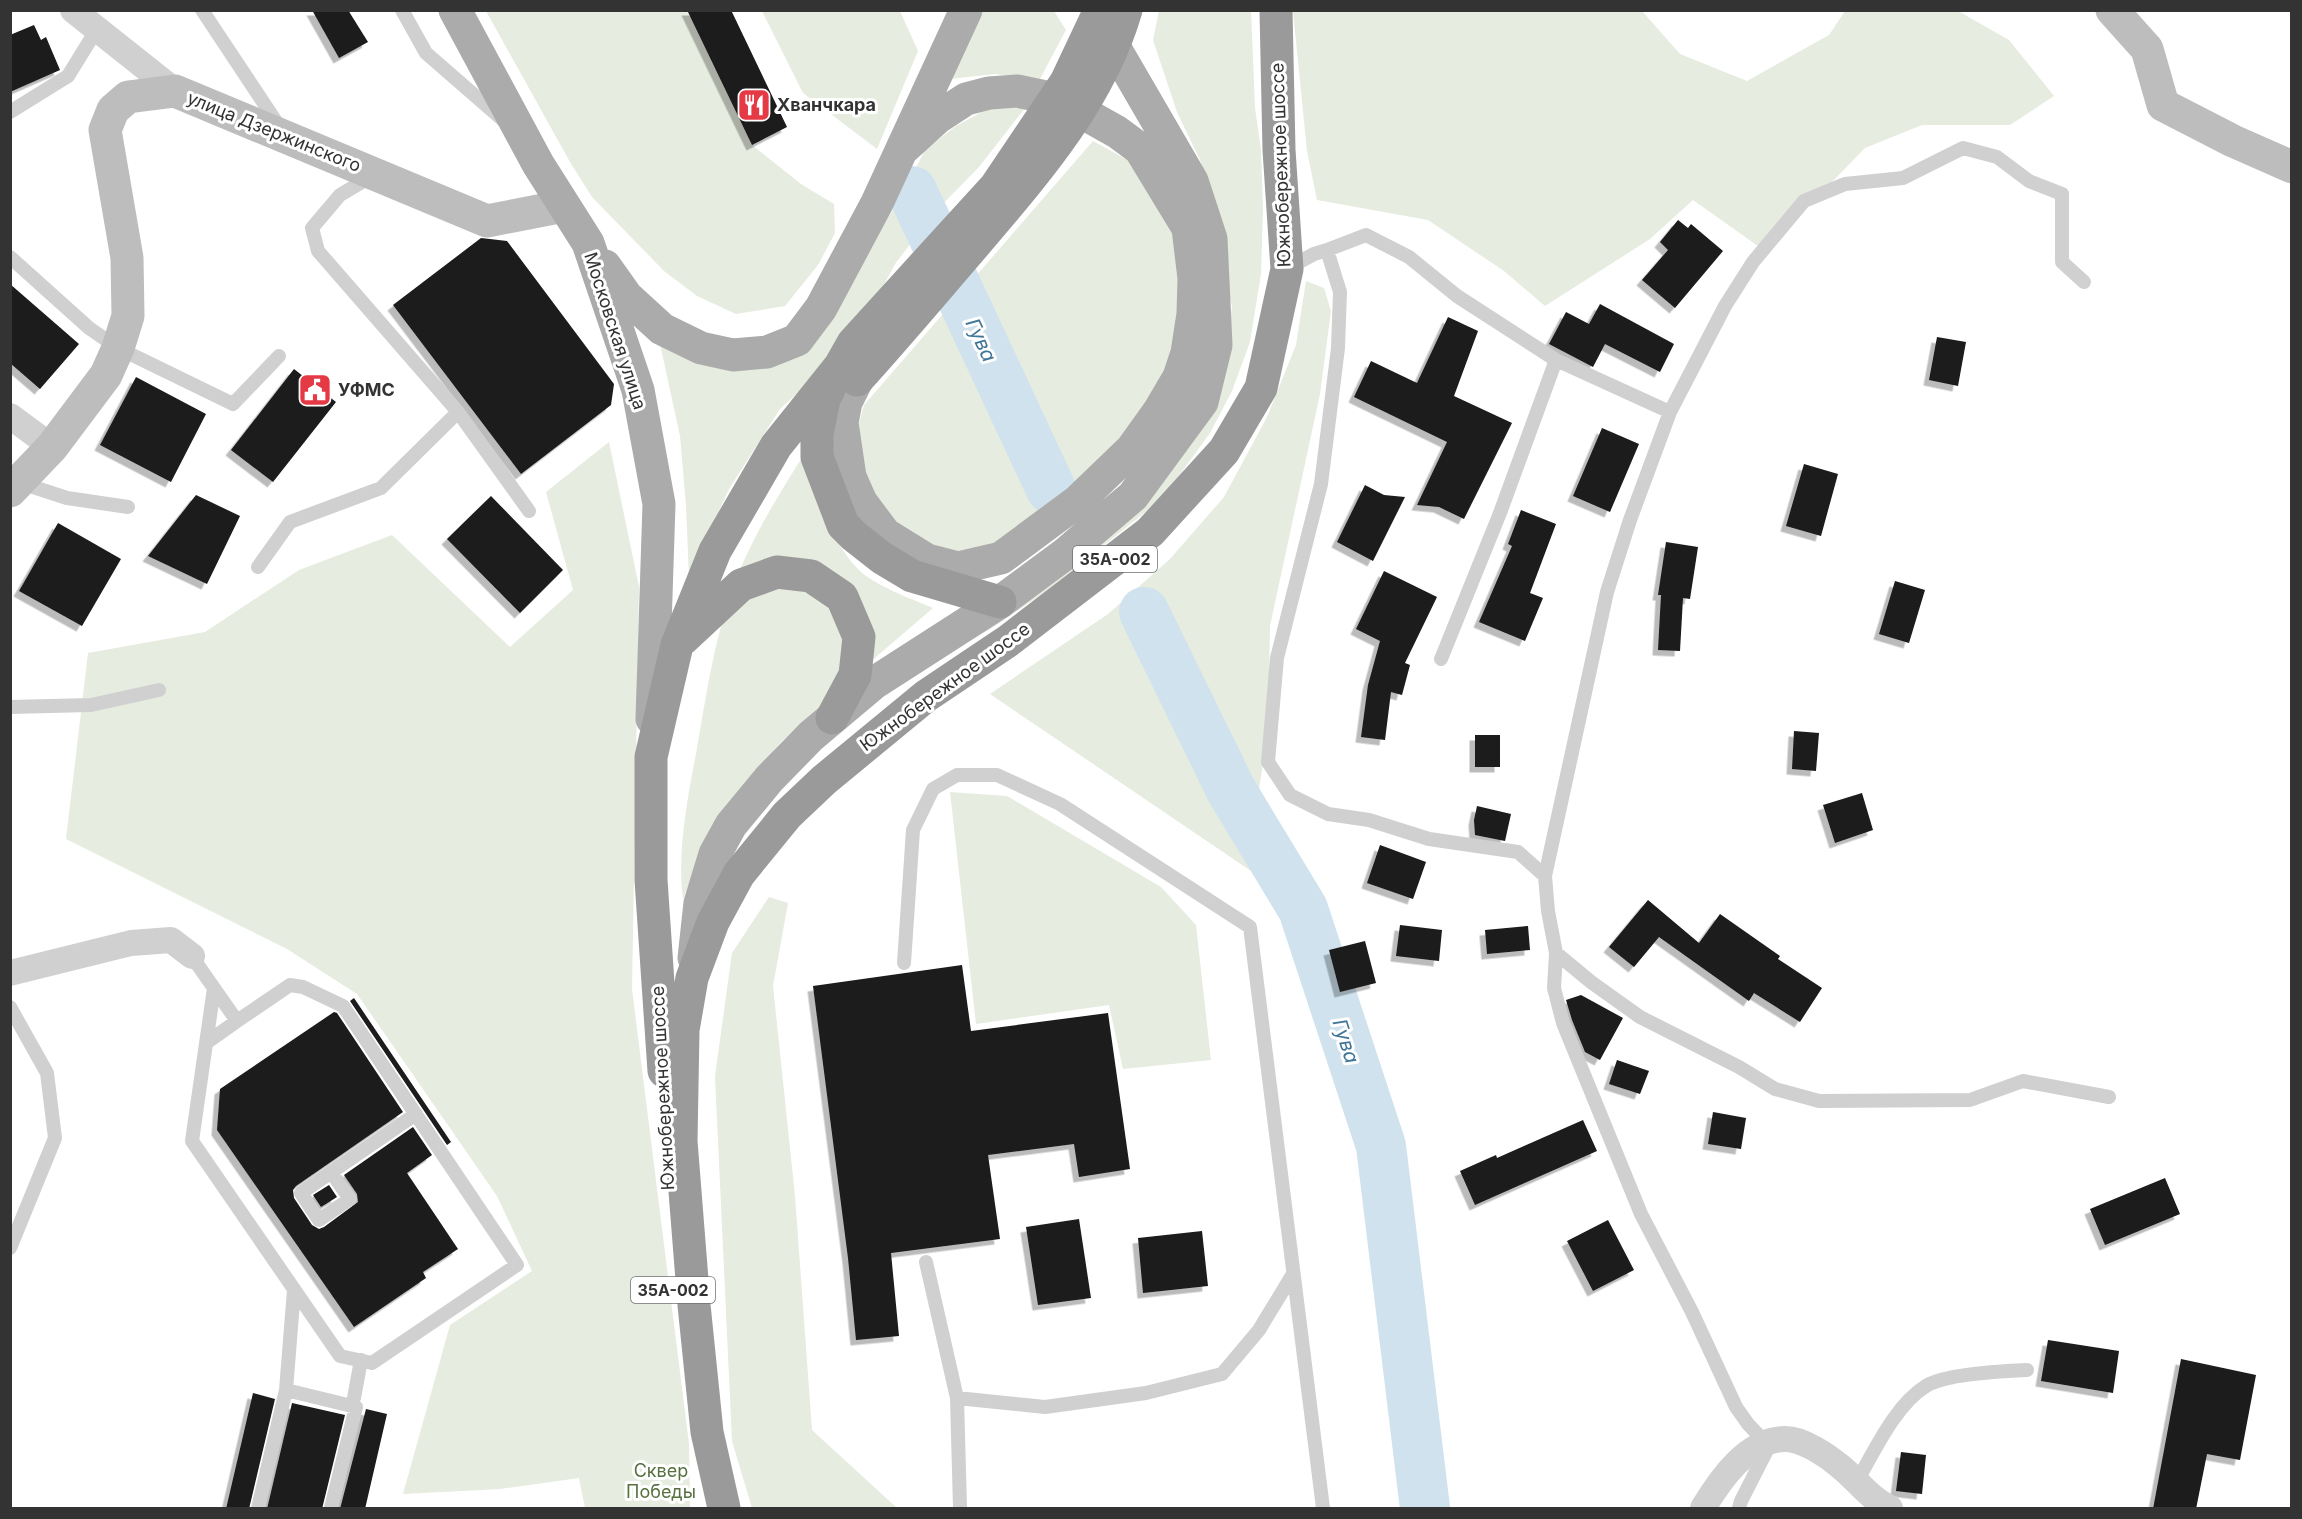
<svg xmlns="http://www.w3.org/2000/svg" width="2302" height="1519" viewBox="0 0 2302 1519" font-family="Inter,sans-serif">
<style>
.green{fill:#e6ecdf}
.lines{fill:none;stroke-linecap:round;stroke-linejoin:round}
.river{stroke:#cfe2ee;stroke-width:50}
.building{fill:#1a1a1a;filter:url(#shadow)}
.lane{stroke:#d0d0d0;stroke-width:14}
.street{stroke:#d0d0d0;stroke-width:26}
.secondary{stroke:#bdbdbd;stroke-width:33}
.primary{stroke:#ababab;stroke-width:33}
.highway{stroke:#9a9a9a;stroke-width:33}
.labels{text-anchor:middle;stroke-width:6;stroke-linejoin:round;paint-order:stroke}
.shield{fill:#fff;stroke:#707070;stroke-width:1.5}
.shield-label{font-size:16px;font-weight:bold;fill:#333}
.poi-label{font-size:18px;font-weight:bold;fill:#333;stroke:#fff;text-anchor:start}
.street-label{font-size:18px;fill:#333;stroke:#fff}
.park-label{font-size:18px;fill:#56703f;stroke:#fff}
.water-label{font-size:20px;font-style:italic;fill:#3f7597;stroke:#fff}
</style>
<defs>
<filter id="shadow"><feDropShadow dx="-5.5" dy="5.5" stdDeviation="0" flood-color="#0004"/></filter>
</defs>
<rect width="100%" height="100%" fill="#fff"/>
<!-- green -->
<path class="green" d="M 486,11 L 687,11 L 752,145 L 801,184 L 834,204 L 835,233 L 818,265 L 785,306 L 736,314 L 697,296 L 664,271 L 592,197 L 570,162 Z
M 762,11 L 900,11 L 918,51 L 877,149 L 803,93 Z
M 983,11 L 1054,11 L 1066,30 L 1040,79 L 995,74 L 949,79 Z
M 1159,11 L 1251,11 L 1255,108 L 1261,150 L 1263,209 L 1261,274 L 1250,342 L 1232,391 L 1210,433 L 1178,477 L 1149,509 L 1050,589 L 990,629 L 917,670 L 1102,526 L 1226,357 L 1232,306 L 1211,239 L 1213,198 L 1200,160 L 1177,112 L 1153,40 Z
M 1293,11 L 1642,11 L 1680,54 L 1747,81 L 1829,35 L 1845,11 L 1958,11 L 2009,40 L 2054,96 L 2010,125 L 1922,125 L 1865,148 L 1765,251 L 1693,200 L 1650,239 L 1545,306 L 1504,271 L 1428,220 L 1317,200 L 1307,151 Z
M 993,106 L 1025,108 L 979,167 L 934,213 L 895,264 L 853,343 L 780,409 L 729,489 L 689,577 L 686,505 L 680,436 L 660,344 C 699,367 712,366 755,368 L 887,219 L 906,188 L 925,150 L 956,126 Z
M 1093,141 L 1133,163 L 1171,226 L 1184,279 L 1180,332 L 1158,393 L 1073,493 L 980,553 L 935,553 L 875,506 L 854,442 L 864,405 Z
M 1306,281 L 1324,288 L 1331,311 L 1320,394 L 1270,626 L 1268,729 L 1257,803 L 1282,892 L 990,694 L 1108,614 L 1170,559 L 1224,497 L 1267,417 L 1296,345 Z
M 609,442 L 639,587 L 632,989 L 689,1444 L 690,1508 L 585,1508 L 579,1478 L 500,1489 L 403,1494 L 450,1325 L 532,1271 L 497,1196 L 357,994 L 287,949 L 66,839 L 88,653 L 205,632 L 299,570 L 392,535 L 510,647 L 573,590 L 546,492 Z
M 803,456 C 818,493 829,540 858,569 C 873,585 912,599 933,608 L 855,675 L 781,742 L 724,808 L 698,858 L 683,899 C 677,852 687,801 696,754 C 707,693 715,630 739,572 C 756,531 780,493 803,456 Z
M 950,792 L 1007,796 L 1161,887 L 1196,925 L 1211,1060 L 1123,1069 L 1109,1005 L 976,1024 Z
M 769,897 L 788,903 L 773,986 L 795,1196 L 812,1430 L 897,1508 L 752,1508 L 732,1441 L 715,1076 L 732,953 Z"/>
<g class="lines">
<!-- river -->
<path class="river" d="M 912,191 L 1051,489
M 1144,612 L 1231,790 L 1303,909 L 1381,1146 L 1425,1508"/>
</g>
<!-- building -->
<path class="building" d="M 312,10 L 348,10 L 368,42 L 339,58 Z
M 687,10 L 731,10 L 787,127 L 752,145 Z
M 34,25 L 41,40 L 46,37 L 60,70 L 10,92 L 10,35 Z
M 1678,220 L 1688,228 L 1691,224 L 1723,251 L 1675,308 L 1642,280 L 1668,250 L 1660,242 Z
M 481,238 L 507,241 L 614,384 L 611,405 L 521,474 L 393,305 Z
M 10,284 L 79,344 L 40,389 L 10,363 Z
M 1600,304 L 1674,344 L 1660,372 L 1605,344 L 1593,367 L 1549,344 L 1566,312 L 1589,324 Z
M 1448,317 L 1478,331 L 1454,396 L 1512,423 L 1464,519 L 1439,507 L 1417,505 L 1447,442 L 1354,397 L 1371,361 L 1417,383 Z
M 1937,337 L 1966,342 L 1958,386 L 1929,380 Z
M 294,369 L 336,402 L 273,482 L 231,450 Z
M 136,377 L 206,414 L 171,482 L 100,445 Z
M 1602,428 L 1639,444 L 1610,512 L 1573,496 Z
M 1804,464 L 1838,474 L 1821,536 L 1786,526 Z
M 1365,485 L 1384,495 L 1405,497 L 1373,561 L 1337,542 Z
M 196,495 L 240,516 L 207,584 L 148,556 Z
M 491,496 L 563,570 L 520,613 L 447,539 Z
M 1521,510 L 1556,524 L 1530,593 L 1543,598 L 1525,641 L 1479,622 L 1512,546 L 1508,544 Z
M 58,523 L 121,559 L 82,626 L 19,591 Z
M 1666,542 L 1698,547 L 1690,599 L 1683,598 L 1680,651 L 1658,650 L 1661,595 L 1658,595 Z
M 1384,571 L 1437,597 L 1405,663 L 1410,665 L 1402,695 L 1391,692 L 1385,740 L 1361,737 L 1368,685 L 1380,641 L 1356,629 Z
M 1895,581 L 1925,590 L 1909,643 L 1879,634 Z
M 1794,731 L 1819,733 L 1816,771 L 1792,769 Z
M 1475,735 L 1500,735 L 1500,767 L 1475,767 Z
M 1862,793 L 1873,830 L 1835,843 L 1823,805 Z
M 1477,806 L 1511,814 L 1505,841 L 1475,835 L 1474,820 Z
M 1380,845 L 1426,862 L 1413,899 L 1367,883 Z
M 1648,900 L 1699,943 L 1720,914 L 1780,956 L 1778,959 L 1822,988 L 1800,1022 L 1754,993 L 1749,1001 L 1659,937 L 1634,967 L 1609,947 Z
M 1400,925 L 1442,930 L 1439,961 L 1396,956 Z
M 1528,926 L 1530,950 L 1487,954 L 1485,930 Z
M 1365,941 L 1376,983 L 1340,992 L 1329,950 Z
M 962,965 L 971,1031 L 1108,1013 L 1130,1169 L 1079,1177 L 1074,1144 L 988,1155 L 1000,1239 L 891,1253 L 899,1336 L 856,1340 L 848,1258 L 813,986 Z
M 1581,995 L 1623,1018 L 1600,1060 L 1585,1052 L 1572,1020 L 1566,1000 Z
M 354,998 L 451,1142 L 447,1145 L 350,1001 Z
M 334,1012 L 337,1013 L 403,1112 L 296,1186 L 293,1190 L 294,1198 L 312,1225 L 319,1229 L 324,1227 L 358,1202 L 357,1194 L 344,1175 L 413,1127 L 432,1155 L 407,1173 L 458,1249 L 423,1272 L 426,1278 L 354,1327 L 217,1130 L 220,1089 Z
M 1617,1060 L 1649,1071 L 1640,1094 L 1609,1084 Z
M 1713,1112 L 1746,1118 L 1741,1149 L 1708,1144 Z
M 1583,1120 L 1597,1151 L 1475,1205 L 1460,1171 L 1496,1155 L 1497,1158 Z
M 2165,1178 L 2180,1214 L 2105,1245 L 2090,1209 Z
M 329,1185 L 337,1197 L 321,1207 L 313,1195 Z
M 1079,1219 L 1091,1298 L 1038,1305 L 1026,1227 Z
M 1608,1220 L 1634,1270 L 1593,1291 L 1567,1241 Z
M 1202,1231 L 1208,1286 L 1143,1293 L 1138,1238 Z
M 2048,1340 L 2119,1351 L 2113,1393 L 2041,1381 Z
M 2181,1359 L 2256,1375 L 2240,1460 L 2207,1454 L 2196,1509 L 2153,1509 Z
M 253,1393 L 275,1399 L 249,1509 L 226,1509 Z
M 292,1403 L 345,1415 L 322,1509 L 267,1509 Z
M 366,1409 L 387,1414 L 365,1509 L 340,1509 Z
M 1901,1452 L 1926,1455 L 1922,1494 L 1896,1491 Z"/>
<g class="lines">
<!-- lane -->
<path class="lane" d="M 202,10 L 279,126
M 402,10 L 426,53 L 503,120
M 10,112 L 68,76 L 97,29
M 372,176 L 340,195 L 312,228 L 318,251 L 458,412 L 529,511
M 1327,250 L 1366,235 L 1409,257 L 1457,296 L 1556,360 L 1670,412
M 10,257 L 89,328 L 118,348 L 233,404 L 279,356
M 1288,268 L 1314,254 L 1327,250 L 1340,292 L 1338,348 L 1321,484 L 1277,658 L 1268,762 L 1290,795 L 1328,814 L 1369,820 L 1429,839 L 1518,852 L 1545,876
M 21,483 L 67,498 L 128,507
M 258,567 L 290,522 L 381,488 L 458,412
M 1441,659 L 1500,513 L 1556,360
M 10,707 L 91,705 L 159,690
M 1556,953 L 1591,982 L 1640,1017 L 1739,1067 L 1775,1089 L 1819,1101 L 1970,1100 L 2023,1081 L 2109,1097
M 195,961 L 237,1021 L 290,985 L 303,987 L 343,1006 L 517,1265 L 372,1363 L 340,1356 L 192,1141 L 214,988
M 904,963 L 913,830 L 933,789 L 957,775 L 997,775 L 1060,804 L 1250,927 L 1323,1508
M 10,1007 L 47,1073 L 55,1138 L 10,1248
M 206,1043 L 237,1021
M 331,1172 L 350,1199 L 319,1220 L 301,1193 C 339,1167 378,1140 416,1114
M 926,1262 L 957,1398 L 1045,1407 L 1146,1393 L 1222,1374 L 1259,1330 L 1293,1274
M 286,1390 L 356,1407 L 331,1508
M 354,1398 L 361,1360
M 957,1398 L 960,1508
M 1856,1483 C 1874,1452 1895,1405 1926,1386 C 1945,1374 2003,1371 2027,1370
M 258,1508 L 286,1390 L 294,1290
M 1739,1508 L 1741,1501 L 1766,1452 L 1765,1442 L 1748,1424 L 1736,1407 L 1692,1312 L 1641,1214 L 1563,1023 L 1554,988 L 1556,953 L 1548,911 L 1545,876 L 1607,592 L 1630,520 L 1670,412 L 1725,306 L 1753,262 L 1804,201 L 1845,184 L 1903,178 L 1963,148 L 1997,157 L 2029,181 L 2062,194 L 2062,262 L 2084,282"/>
<!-- street -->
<path class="street" d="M 73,10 L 175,91
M 10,416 L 52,447
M 10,973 L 131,943 L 171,940 L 192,956
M 1703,1508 C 1720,1480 1747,1440 1784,1439 C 1802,1438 1828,1456 1841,1467 C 1858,1481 1870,1499 1890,1508"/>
<!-- secondary -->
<path class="secondary" d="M 2112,10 L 2147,49 L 2163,105 L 2233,141 L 2292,167
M 10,491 L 52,447 L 106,375 L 118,348 L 128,316 L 127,258 L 105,130 L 113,110 L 128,97 L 175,91 L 487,221 L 564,206"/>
<!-- primary -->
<path class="primary" d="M 455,10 L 538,164 L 588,243 L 638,390 L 659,504 L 652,719
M 605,266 L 627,297 L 662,329 L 701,348 L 733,355 L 767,352 L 797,340 L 821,308 L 877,203 L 966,10
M 857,380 L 846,402 L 842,423 L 850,477 L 861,502 L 885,534 L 927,560 L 958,568 L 1001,558 L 1078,501 L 1131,450 L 1159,411 L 1179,377 L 1187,353 L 1193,314 L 1194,278 L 1188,228 L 1140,149 L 1117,132 L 1060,100 L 1017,91 L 989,93 L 966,99 L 937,118 L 904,148
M 694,958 L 700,903 L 715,854 L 731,825 L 769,779 L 811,736 L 874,683 L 1000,602 L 1065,554 L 1133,496 L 1202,402 L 1216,345 L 1211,239 L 1192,181 L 1102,26"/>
<!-- highway -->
<path class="highway" d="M 857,380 C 896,337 933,293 971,249 C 1032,177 1099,103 1126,10
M 830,387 L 824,399 L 817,434 L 817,457 L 843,525 L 854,536 L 882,558 L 912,576 L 1000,602
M 683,639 L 741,585 L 777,572 L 811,576 L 842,597 L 859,637 L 855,675 L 832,718
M 664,1071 L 651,880 L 651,757 L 677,645 L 715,551 L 776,446 L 840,366 L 853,343 L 996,186 L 1066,82 L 1100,10
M 724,1508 L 707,1432 L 694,1305 L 681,1141 L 683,1030 L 692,978 L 713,922 L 739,874 L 787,815 L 824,780 L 926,696 L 1008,641 L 1150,532 L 1224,451 L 1261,388 L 1287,269 L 1279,150 L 1276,10"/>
</g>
<!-- icons -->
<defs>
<g id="restaurant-square" transform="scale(1.725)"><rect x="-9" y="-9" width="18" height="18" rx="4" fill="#e63946" stroke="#fff"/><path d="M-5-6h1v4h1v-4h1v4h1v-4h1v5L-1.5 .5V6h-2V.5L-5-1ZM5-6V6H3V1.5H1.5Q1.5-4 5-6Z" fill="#fff"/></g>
<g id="civic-square" transform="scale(1.725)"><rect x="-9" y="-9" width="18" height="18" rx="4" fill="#e63946" stroke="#fff"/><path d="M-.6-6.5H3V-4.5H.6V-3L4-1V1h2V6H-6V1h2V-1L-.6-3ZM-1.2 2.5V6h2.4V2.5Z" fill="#fff"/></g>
</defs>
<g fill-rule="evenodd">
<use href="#restaurant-square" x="754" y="105"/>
<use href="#civic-square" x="315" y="390"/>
</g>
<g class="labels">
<!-- shield labels -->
<g class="shield">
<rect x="1073" y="546" width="84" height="26" rx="4.5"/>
<rect x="631" y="1277" width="84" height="26" rx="4.5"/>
</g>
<g class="shield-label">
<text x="1115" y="565">35А-002</text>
<text x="673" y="1296">35А-002</text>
</g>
<!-- poi labels -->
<g class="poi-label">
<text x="777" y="111">Хванчкара</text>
<text x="338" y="396">УФМС</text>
</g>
<!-- street labels -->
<g class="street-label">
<text transform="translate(274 132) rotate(22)" y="6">улица Дзержинского</text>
<text transform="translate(1281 165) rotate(-92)" y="6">Южнобережное шоссе</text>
<text transform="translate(615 331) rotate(72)" y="6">Московская улица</text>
<text transform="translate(945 687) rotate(-36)" y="6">Южнобережное шоссе</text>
<text transform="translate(663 1088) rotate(-93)" y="6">Южнобережное шоссе</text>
</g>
<!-- park labels -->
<g class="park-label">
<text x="661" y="1477">Сквер<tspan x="661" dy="21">Победы</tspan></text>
</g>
<!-- water labels -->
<g class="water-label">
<text transform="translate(981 340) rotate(65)" y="7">Гува</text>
<text transform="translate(1346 1041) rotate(72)" y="7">Гува</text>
</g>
</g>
<!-- border -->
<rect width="2302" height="1519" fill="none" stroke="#333333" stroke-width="24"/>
</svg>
